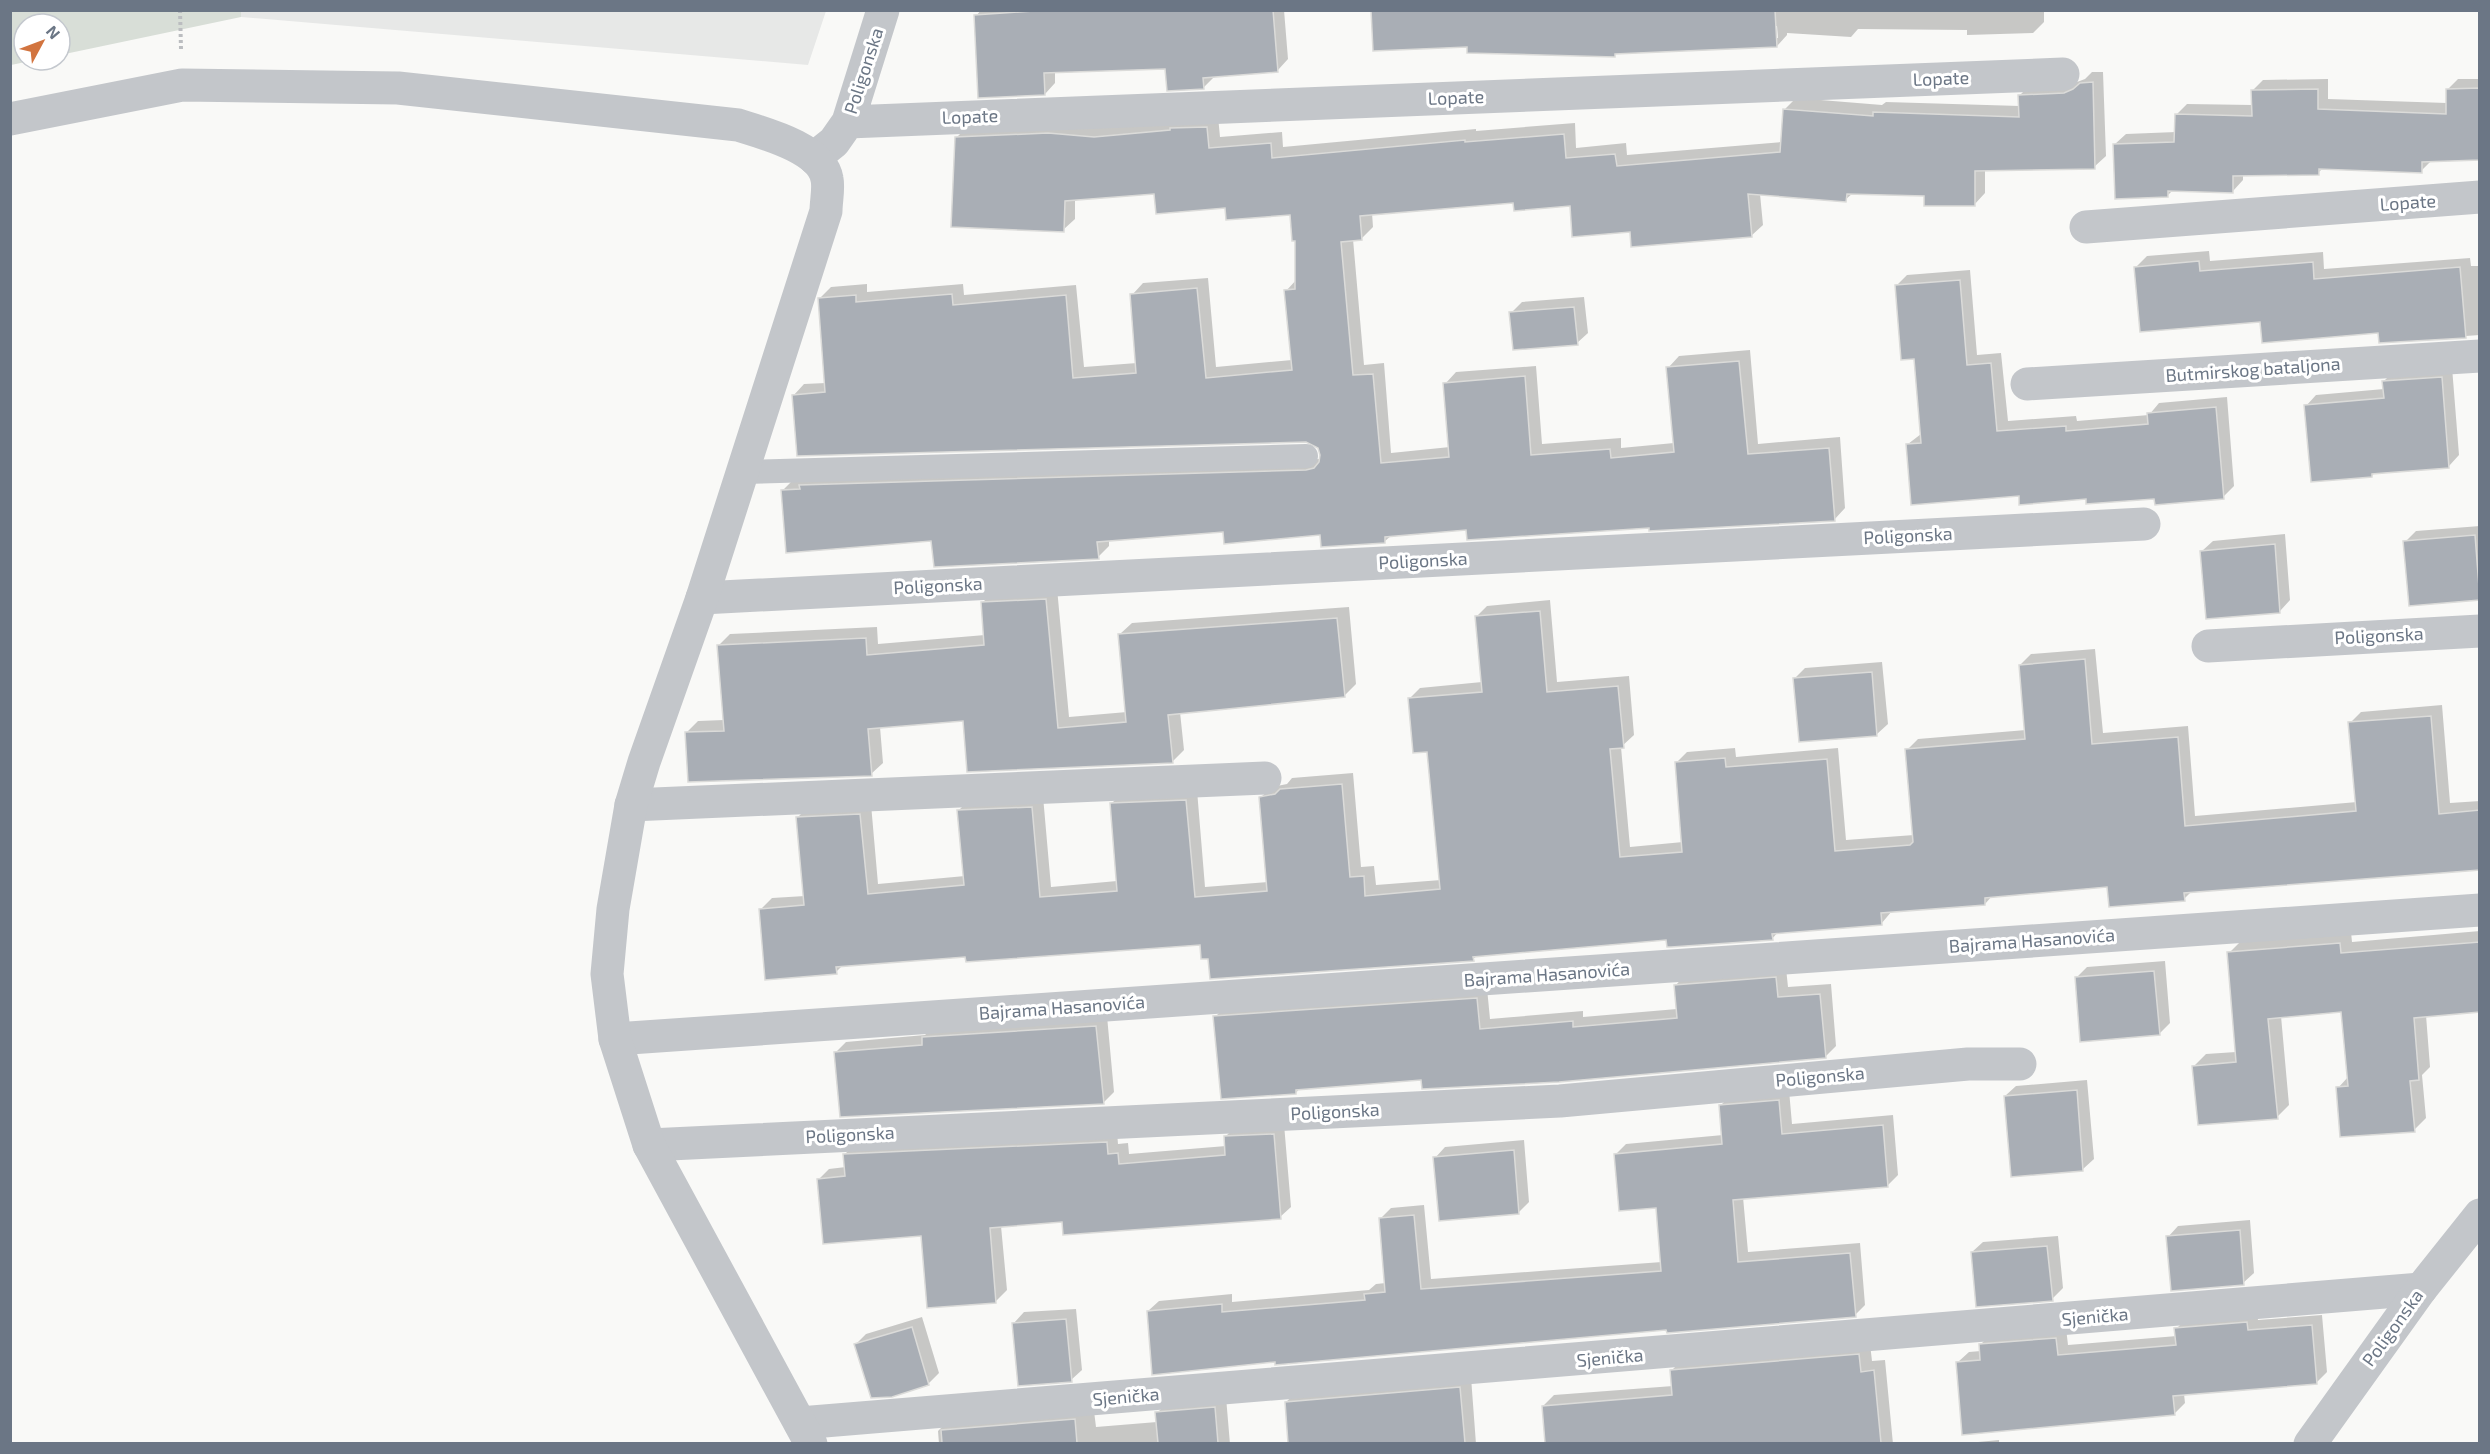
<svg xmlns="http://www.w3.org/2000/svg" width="2490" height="1454" viewBox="0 0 2490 1454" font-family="'Exo 2',sans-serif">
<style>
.built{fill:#e7e8e7}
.green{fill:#d8ded7}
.shadow{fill:#0003;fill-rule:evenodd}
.building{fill:#a9aeb5;stroke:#dbdbd9;stroke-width:1.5}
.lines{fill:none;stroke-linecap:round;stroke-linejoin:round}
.path{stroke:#bbbdc0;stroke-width:4;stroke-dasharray:3 3;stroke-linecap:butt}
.service{stroke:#c3c6ca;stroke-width:24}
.minor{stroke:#c3c6ca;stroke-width:33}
.tertiary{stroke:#c3c6ca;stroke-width:33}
.labels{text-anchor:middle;stroke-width:6;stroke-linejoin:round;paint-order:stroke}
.street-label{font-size:18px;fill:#6b7685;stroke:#fff}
</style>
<rect width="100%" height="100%" fill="#f9f9f7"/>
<!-- built -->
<path class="built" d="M 241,10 L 826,11 L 808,65 L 241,17 Z"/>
<!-- green -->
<path class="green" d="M 11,10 L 241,10 L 241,17 L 60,55 L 60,24 L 24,24 L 24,60 L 35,60 L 11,65 Z"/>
<!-- shadow -->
<path class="shadow" d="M 981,10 L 1284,10 L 1288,59 L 1278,70 L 1214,77 L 1203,88 L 1166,67 L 1055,71 L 1055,83 L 1045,94 L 976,16 Z
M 1372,10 L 2044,10 L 2044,22 L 2033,33 L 1967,35 L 1967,30 L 1858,29 L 1851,37 L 1787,33 L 1787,35 L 1777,46 L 1617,53 L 1614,55 L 1468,46 ZM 1774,26 L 1777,26 L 1778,38 L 1775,38 Z
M 2092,72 L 2103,72 L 2106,156 L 2094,167 L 1985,169 L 1985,193 L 1974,205 L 1925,194 L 1853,193 L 1845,200 L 1760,194 L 1763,225 L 1751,236 L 1631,230 L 1571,204 L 1515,202 L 1372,213 L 1373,227 L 1362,238 L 1353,239 L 1364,365 L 1384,363 L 1391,453 L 1450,447 L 1445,384 L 1456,372 L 1536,366 L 1542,444 L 1621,438 L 1621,448 L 1674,443 L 1668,368 L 1679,356 L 1750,350 L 1758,444 L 1840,437 L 1845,508 L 1834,520 L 1651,526 L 1468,528 L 1392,535 L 1385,541 L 1321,533 L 1224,530 L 1109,540 L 1109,546 L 1098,557 L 933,539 L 782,491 L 793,480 L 812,474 L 1321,459 L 1319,447 L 1306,440 L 793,396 L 804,384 L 826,383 L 819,299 L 831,287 L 867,284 L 867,292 L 963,284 L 964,295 L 1076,285 L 1084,367 L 1137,363 L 1132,295 L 1143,283 L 1208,278 L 1216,367 L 1292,360 L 1286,291 L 1297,279 L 1296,239 L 1291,214 L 1227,207 L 1156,192 L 1075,199 L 1075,219 L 1063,230 L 957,137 L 968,126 L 1218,116 L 1220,137 L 1282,132 L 1283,147 L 1476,129 L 1476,131 L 1575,123 L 1576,148 L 1626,143 L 1627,155 L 1782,142 L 1785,109 L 1796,98 L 1882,105 L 1886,102 L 2020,106 L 2020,95 L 2031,84 L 2077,82 L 2085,79 Z
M 2328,79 L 2328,99 L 2447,103 L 2447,90 L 2458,79 L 2480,79 L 2480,159 L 2432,160 L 2421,171 L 2324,167 L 2318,173 L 2243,174 L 2243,180 L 2233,191 L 2173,190 L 2167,196 L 2115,144 L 2126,134 L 2176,132 L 2176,115 L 2187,104 L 2253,105 L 2253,90 L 2263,80 Z
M 2209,251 L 2210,261 L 2323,252 L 2324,269 L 2470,258 L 2471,266 L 2480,266 L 2480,335 L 2380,342 L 2379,331 L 2261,321 L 2136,267 L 2147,256 Z
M 1970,270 L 1977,355 L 2001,353 L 2008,421 L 2076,416 L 2077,421 L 2149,415 L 2159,403 L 2227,397 L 2234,486 L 2223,497 L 2087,498 L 2020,494 L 1908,444 L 1921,434 L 1915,357 L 1896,286 L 1907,275 Z
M 1584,297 L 1588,333 L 1577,343 L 1511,313 L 1522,302 Z
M 2452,367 L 2459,455 L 2449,466 L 2375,472 L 2372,476 L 2306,406 L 2316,395 L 2384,389 L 2384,381 L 2394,371 Z
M 2480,526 L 2480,599 L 2405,542 L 2416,531 Z
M 2285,534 L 2290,600 L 2280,611 L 2202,551 L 2213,541 Z
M 1057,588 L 1069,717 L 1127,712 L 1120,634 L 1132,623 L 1349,607 L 1356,684 L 1344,696 L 1180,712 L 1184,750 L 1172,762 L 964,720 L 880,727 L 883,763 L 871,774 L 686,733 L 698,721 L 724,720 L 718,646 L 730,634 L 877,627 L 878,644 L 985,635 L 982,603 L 994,591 Z
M 1550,600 L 1557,682 L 1629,676 L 1634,735 L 1621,747 L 1630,847 L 1683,842 L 1676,763 L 1687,752 L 1735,748 L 1736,757 L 1838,748 L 1846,840 L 1914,835 L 1907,750 L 1918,739 L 2026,730 L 2020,665 L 2031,654 L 2095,649 L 2103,733 L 2188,726 L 2195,816 L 2357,802 L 2350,723 L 2361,712 L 2442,705 L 2450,803 L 2480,801 L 2480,869 L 2192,891 L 2184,899 L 2109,886 L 1992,896 L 1985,904 L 1892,911 L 1881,924 L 1778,932 L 1772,939 L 1667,939 L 1478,955 L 1473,959 L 1210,957 L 1201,944 L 967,955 L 844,964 L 836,972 L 761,909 L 772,898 L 805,896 L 798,817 L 809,806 L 871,804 L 878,884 L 965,876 L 959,810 L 970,799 L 1043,796 L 1051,887 L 1117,881 L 1111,804 L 1122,793 L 1197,790 L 1205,887 L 1268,882 L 1260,798 L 1272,787 L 1287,784 L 1292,778 L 1353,773 L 1361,867 L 1374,866 L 1376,885 L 1441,880 L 1429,751 L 1409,699 L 1420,688 L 1482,682 L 1476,617 L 1487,606 Z
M 1882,662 L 1888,724 L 1877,734 L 1794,679 L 1805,668 Z
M 2480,931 L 2480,1010 L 2426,1015 L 2430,1067 L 2422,1075 L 2426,1118 L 2414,1130 L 2338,1088 L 2348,1077 L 2342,1011 L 2281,1016 L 2289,1105 L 2277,1117 L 2194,1066 L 2206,1054 L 2236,1052 L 2229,953 L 2241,941 L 2351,932 L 2352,942 Z
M 2165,961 L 2170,1023 L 2160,1033 L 2076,978 L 2087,967 Z
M 1786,968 L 1788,987 L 1831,984 L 1836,1046 L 1825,1057 L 1422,1079 L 1299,1089 L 1296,1093 L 1215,1017 L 1226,1006 L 1487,988 L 1490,1019 L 1583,1011 L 1583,1017 L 1677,1009 L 1676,985 L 1686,974 Z
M 1107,1016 L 1114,1092 L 1103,1103 L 836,1052 L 846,1042 L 925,1035 L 934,1026 Z
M 2087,1080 L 2094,1159 L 2083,1169 L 2005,1096 L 2016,1086 Z
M 1789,1090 L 1792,1124 L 1893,1115 L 1898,1175 L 1887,1186 L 1743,1197 L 1748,1252 L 1860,1243 L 1865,1305 L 1855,1315 L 1276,1360 L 1148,1311 L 1159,1301 L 1232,1294 L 1232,1302 L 1369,1290 L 1376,1284 L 1386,1283 L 1381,1218 L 1391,1208 L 1424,1205 L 1431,1279 L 1662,1262 L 1657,1207 L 1616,1154 L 1626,1144 L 1723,1135 L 1720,1106 L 1731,1095 Z
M 1284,1124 L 1291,1207 L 1280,1217 L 1063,1221 L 1001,1226 L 1007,1290 L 996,1301 L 923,1234 L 819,1179 L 829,1169 L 846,1167 L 844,1155 L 855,1144 L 1117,1132 L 1118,1144 L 1128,1143 L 1129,1154 L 1226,1146 L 1225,1137 L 1236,1126 Z
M 1524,1140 L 1529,1202 L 1518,1213 L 1435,1158 L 1445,1147 Z
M 2250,1220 L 2254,1273 L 2243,1283 L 2168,1237 L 2178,1226 Z
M 2058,1236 L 2063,1288 L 2052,1299 L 1972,1252 L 1983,1242 Z
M 1076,1309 L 1082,1370 L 1071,1380 L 1014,1323 L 1024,1312 Z
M 2257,1312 L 2258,1320 L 2322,1315 L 2327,1372 L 2316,1383 L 2184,1394 L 2185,1403 L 2174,1414 L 1958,1362 L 1969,1352 L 1981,1351 L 1980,1345 L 1991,1334 L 2066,1328 L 2068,1345 L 2177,1336 L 2176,1329 L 2187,1318 Z
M 922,1317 L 939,1373 L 928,1384 L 856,1344 L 866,1334 Z
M 1870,1344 L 1872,1361 L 1885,1360 L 1893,1444 L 1546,1444 L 1543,1406 L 1554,1395 L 1673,1386 L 1672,1370 L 1683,1359 Z
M 1471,1377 L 1476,1444 L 1290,1444 L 1286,1402 L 1298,1391 Z
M 1226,1397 L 1230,1444 L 939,1444 L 938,1431 L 949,1420 L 1094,1411 L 1096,1427 L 1157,1422 L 1157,1413 L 1168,1402 Z
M 1999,1440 L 1999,1444 L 1957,1444 Z"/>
<!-- building -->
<path class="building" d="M 1048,10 L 1273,10 L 1278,72 L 1203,78 L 1204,89 L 1167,91 L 1165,69 L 1044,73 L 1045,95 L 978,98 L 974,15 Z
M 1371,10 L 1775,10 L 1777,47 L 1615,54 L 1615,57 L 1467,53 L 1467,47 L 1373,51 Z
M 2093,82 L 2095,169 L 1975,171 L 1975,206 L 1924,206 L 1924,196 L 1847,194 L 1846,202 L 1748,194 L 1752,237 L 1631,247 L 1630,232 L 1572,237 L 1570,206 L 1514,211 L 1513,203 L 1360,216 L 1362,240 L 1341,242 L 1353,375 L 1373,374 L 1381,463 L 1449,457 L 1443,383 L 1525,376 L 1531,455 L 1610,449 L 1611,458 L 1674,452 L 1666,367 L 1739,361 L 1748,454 L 1829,448 L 1835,521 L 1649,531 L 1649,528 L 1467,540 L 1466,530 L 1385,537 L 1385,543 L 1321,547 L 1320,535 L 1224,544 L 1223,532 L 1097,542 L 1099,559 L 934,567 L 931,541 L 786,553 L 781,490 L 800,489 L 799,485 L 1306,470 L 1314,468 L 1319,462 L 1320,455 L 1318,448 L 1306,442 L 797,456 L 792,395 L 825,392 L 818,298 L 856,295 L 856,302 L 952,294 L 953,305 L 1066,295 L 1073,378 L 1136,373 L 1130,294 L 1197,288 L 1206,378 L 1292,370 L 1284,290 L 1295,289 L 1295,241 L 1292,241 L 1290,215 L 1226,220 L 1225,208 L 1156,214 L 1154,194 L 1065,201 L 1064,232 L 951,227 L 955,137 L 1048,133 L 1094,137 L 1170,130 L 1170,128 L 1207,127 L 1209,148 L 1271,143 L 1272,158 L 1465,140 L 1465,142 L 1564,134 L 1566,158 L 1615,154 L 1617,166 L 1780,152 L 1783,109 L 1873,116 L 1873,112 L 2019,117 L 2018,95 L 2064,93 L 2073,89 L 2080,83 Z
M 2480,88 L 2480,160 L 2422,162 L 2422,173 L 2319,169 L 2319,175 L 2233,176 L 2233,193 L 2168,191 L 2168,197 L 2115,199 L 2113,144 L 2174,142 L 2175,114 L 2252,116 L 2251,90 L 2318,89 L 2318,109 L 2446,114 L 2446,89 Z
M 2199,261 L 2200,271 L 2313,262 L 2314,279 L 2460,267 L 2466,338 L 2379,343 L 2378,333 L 2262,343 L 2260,322 L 2140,332 L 2134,267 Z
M 1960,280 L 1967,365 L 1991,363 L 1997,431 L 2066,426 L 2066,431 L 2148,424 L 2147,413 L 2216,407 L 2224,499 L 2155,505 L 2154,499 L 2086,504 L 2086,499 L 2019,505 L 2019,496 L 1911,505 L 1906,444 L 1921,443 L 1914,359 L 1901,360 L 1895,285 Z
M 1574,307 L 1578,345 L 1513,350 L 1509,312 Z
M 2442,377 L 2449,468 L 2372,474 L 2372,477 L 2311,482 L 2304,405 L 2384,398 L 2382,381 Z
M 2475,535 L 2480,600 L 2409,606 L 2403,541 Z
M 2275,544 L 2280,613 L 2206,619 L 2200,551 Z
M 1046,599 L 1058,728 L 1126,722 L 1118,634 L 1337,618 L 1345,697 L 1168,715 L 1173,763 L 967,772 L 963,721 L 868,729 L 872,776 L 688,782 L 685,732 L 724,731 L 717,645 L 866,638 L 867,655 L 984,645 L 981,602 Z
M 1540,611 L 1547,692 L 1618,686 L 1624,748 L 1610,749 L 1620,857 L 1682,852 L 1675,762 L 1725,758 L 1726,767 L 1827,759 L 1835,851 L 1910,845 L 1913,842 L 1905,749 L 2025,739 L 2019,665 L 2085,659 L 2092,744 L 2178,737 L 2185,826 L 2356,811 L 2348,722 L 2431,716 L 2439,814 L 2480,810 L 2480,870 L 2184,893 L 2185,901 L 2109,907 L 2107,887 L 1985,898 L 1985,905 L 1881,913 L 1882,925 L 1772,934 L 1773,940 L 1671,947 L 1667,947 L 1666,940 L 1473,957 L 1474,961 L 1210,979 L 1208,959 L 1201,959 L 1200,945 L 966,962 L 965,957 L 836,967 L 837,974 L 765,980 L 759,909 L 804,905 L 796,817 L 860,814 L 868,894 L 964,885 L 957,810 L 1032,807 L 1040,897 L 1117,891 L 1110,803 L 1186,800 L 1195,897 L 1267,891 L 1259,797 L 1275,794 L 1280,789 L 1342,784 L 1350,877 L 1364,876 L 1365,896 L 1440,889 L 1427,752 L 1413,753 L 1408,698 L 1482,692 L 1475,616 Z
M 1872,672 L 1877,736 L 1799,742 L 1793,678 Z
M 2480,942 L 2480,1012 L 2414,1018 L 2419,1080 L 2410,1081 L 2415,1132 L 2340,1137 L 2336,1087 L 2348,1086 L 2341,1012 L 2268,1019 L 2278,1119 L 2198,1125 L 2192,1066 L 2236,1062 L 2227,952 L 2340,943 L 2341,953 Z
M 2154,971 L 2160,1035 L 2080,1042 L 2075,977 Z
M 1776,977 L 1778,997 L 1820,994 L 1826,1058 L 1559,1082 L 1422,1089 L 1421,1080 L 1296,1090 L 1296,1094 L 1221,1099 L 1213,1016 L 1477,998 L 1480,1029 L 1573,1021 L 1573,1027 L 1677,1018 L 1674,985 Z
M 1096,1026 L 1104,1104 L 840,1117 L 834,1052 L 922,1045 L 922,1037 Z
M 2077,1090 L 2083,1171 L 2011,1177 L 2004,1096 Z
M 1779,1100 L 1782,1134 L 1883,1125 L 1888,1187 L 1733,1200 L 1738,1262 L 1850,1253 L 1856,1317 L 1667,1333 L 1666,1330 L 1275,1365 L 1275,1362 L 1152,1375 L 1147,1311 L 1222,1304 L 1222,1312 L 1365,1300 L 1364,1294 L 1385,1292 L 1379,1218 L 1414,1215 L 1421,1289 L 1661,1271 L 1656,1208 L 1619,1211 L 1614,1154 L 1722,1144 L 1719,1105 Z
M 1274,1134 L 1281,1219 L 1063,1235 L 1062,1222 L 990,1228 L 996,1303 L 927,1308 L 921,1236 L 823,1244 L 817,1179 L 845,1176 L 843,1154 L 1107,1142 L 1108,1154 L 1118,1153 L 1119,1164 L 1225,1155 L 1224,1136 Z
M 1514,1150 L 1519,1214 L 1439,1221 L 1433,1157 Z
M 2240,1230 L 2244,1285 L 2171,1291 L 2166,1236 Z
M 2047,1246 L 2053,1301 L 1976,1307 L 1971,1252 Z
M 1066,1319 L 1072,1382 L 1018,1386 L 1012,1323 Z
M 2247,1322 L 2248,1330 L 2312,1325 L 2317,1384 L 2173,1396 L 2175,1415 L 1962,1435 L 1956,1362 L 1980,1360 L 1979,1344 L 2056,1338 L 2058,1355 L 2176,1345 L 2174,1328 Z
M 912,1327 L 929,1385 L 892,1397 L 871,1398 L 854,1344 Z
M 1859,1354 L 1861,1372 L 1874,1370 L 1881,1443 L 1545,1443 L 1542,1406 L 1672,1395 L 1670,1370 Z
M 1460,1387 L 1465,1443 L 1288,1443 L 1285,1402 Z
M 1215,1407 L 1218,1443 L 1158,1443 L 1155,1412 Z
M 1075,1419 L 1077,1443 L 942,1443 L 941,1430 Z"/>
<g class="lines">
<!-- path -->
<path class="path" d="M 180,10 L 181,49"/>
<!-- service -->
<path class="service" d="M 742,472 L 1306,456"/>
<!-- minor -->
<path class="minor" d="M 848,122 L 2063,74
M 814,158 L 834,142 L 848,122 L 883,10
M 2086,227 L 2480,197
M 2027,384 L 2480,356
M 702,598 L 2144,524
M 2208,646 L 2480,631
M 631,805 L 1265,778
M 615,1039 L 2480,910
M 649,1145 L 1560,1101 L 1968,1064 L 2020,1064
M 800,1423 L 2421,1289"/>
<!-- tertiary -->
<path class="tertiary" d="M 10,119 L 182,85 L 398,88 L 738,125 C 763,133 822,148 827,179 C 829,189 826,201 826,211 L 702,598 L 644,762 L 631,805 L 613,909 L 607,974 L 615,1039 L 649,1145 L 811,1444
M 2310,1444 L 2421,1289 L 2480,1215"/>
</g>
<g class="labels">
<!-- street labels -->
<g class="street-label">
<text transform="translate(864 71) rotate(-72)" y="6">Poligonska</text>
<text transform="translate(1941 79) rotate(-2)" y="6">Lopate</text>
<text transform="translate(1456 98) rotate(-2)" y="6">Lopate</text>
<text transform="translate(970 117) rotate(-2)" y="6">Lopate</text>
<text transform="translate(2408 203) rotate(-4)" y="6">Lopate</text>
<text transform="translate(2253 370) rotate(-4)" y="6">Butmirskog bataljona</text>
<text transform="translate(1908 536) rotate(-3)" y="6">Poligonska</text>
<text transform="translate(1423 561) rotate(-3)" y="6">Poligonska</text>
<text transform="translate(938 586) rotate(-3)" y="6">Poligonska</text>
<text transform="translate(2379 636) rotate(-3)" y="6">Poligonska</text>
<text transform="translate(2032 941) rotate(-4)" y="6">Bajrama Hasanovića</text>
<text transform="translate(1547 975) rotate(-4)" y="6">Bajrama Hasanovića</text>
<text transform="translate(1062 1008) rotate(-4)" y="6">Bajrama Hasanovića</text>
<text transform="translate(1820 1077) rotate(-5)" y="6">Poligonska</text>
<text transform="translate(1335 1112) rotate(-3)" y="6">Poligonska</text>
<text transform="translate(850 1135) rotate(-3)" y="6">Poligonska</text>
<text transform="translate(2095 1317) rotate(-5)" y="6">Sjenička</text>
<text transform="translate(2393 1328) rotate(-54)" y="6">Poligonska</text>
<text transform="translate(1610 1358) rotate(-5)" y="6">Sjenička</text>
<text transform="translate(1126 1397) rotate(-5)" y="6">Sjenička</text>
</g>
</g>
<!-- border -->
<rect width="2490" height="1454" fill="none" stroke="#6b7685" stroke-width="24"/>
<!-- north arrow -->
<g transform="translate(42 42) rotate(49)"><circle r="28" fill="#ffffff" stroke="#c4c8ce" stroke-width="1.5"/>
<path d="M0-4.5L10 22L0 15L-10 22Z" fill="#d2743f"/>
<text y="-9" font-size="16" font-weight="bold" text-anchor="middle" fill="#6b7685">N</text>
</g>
</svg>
